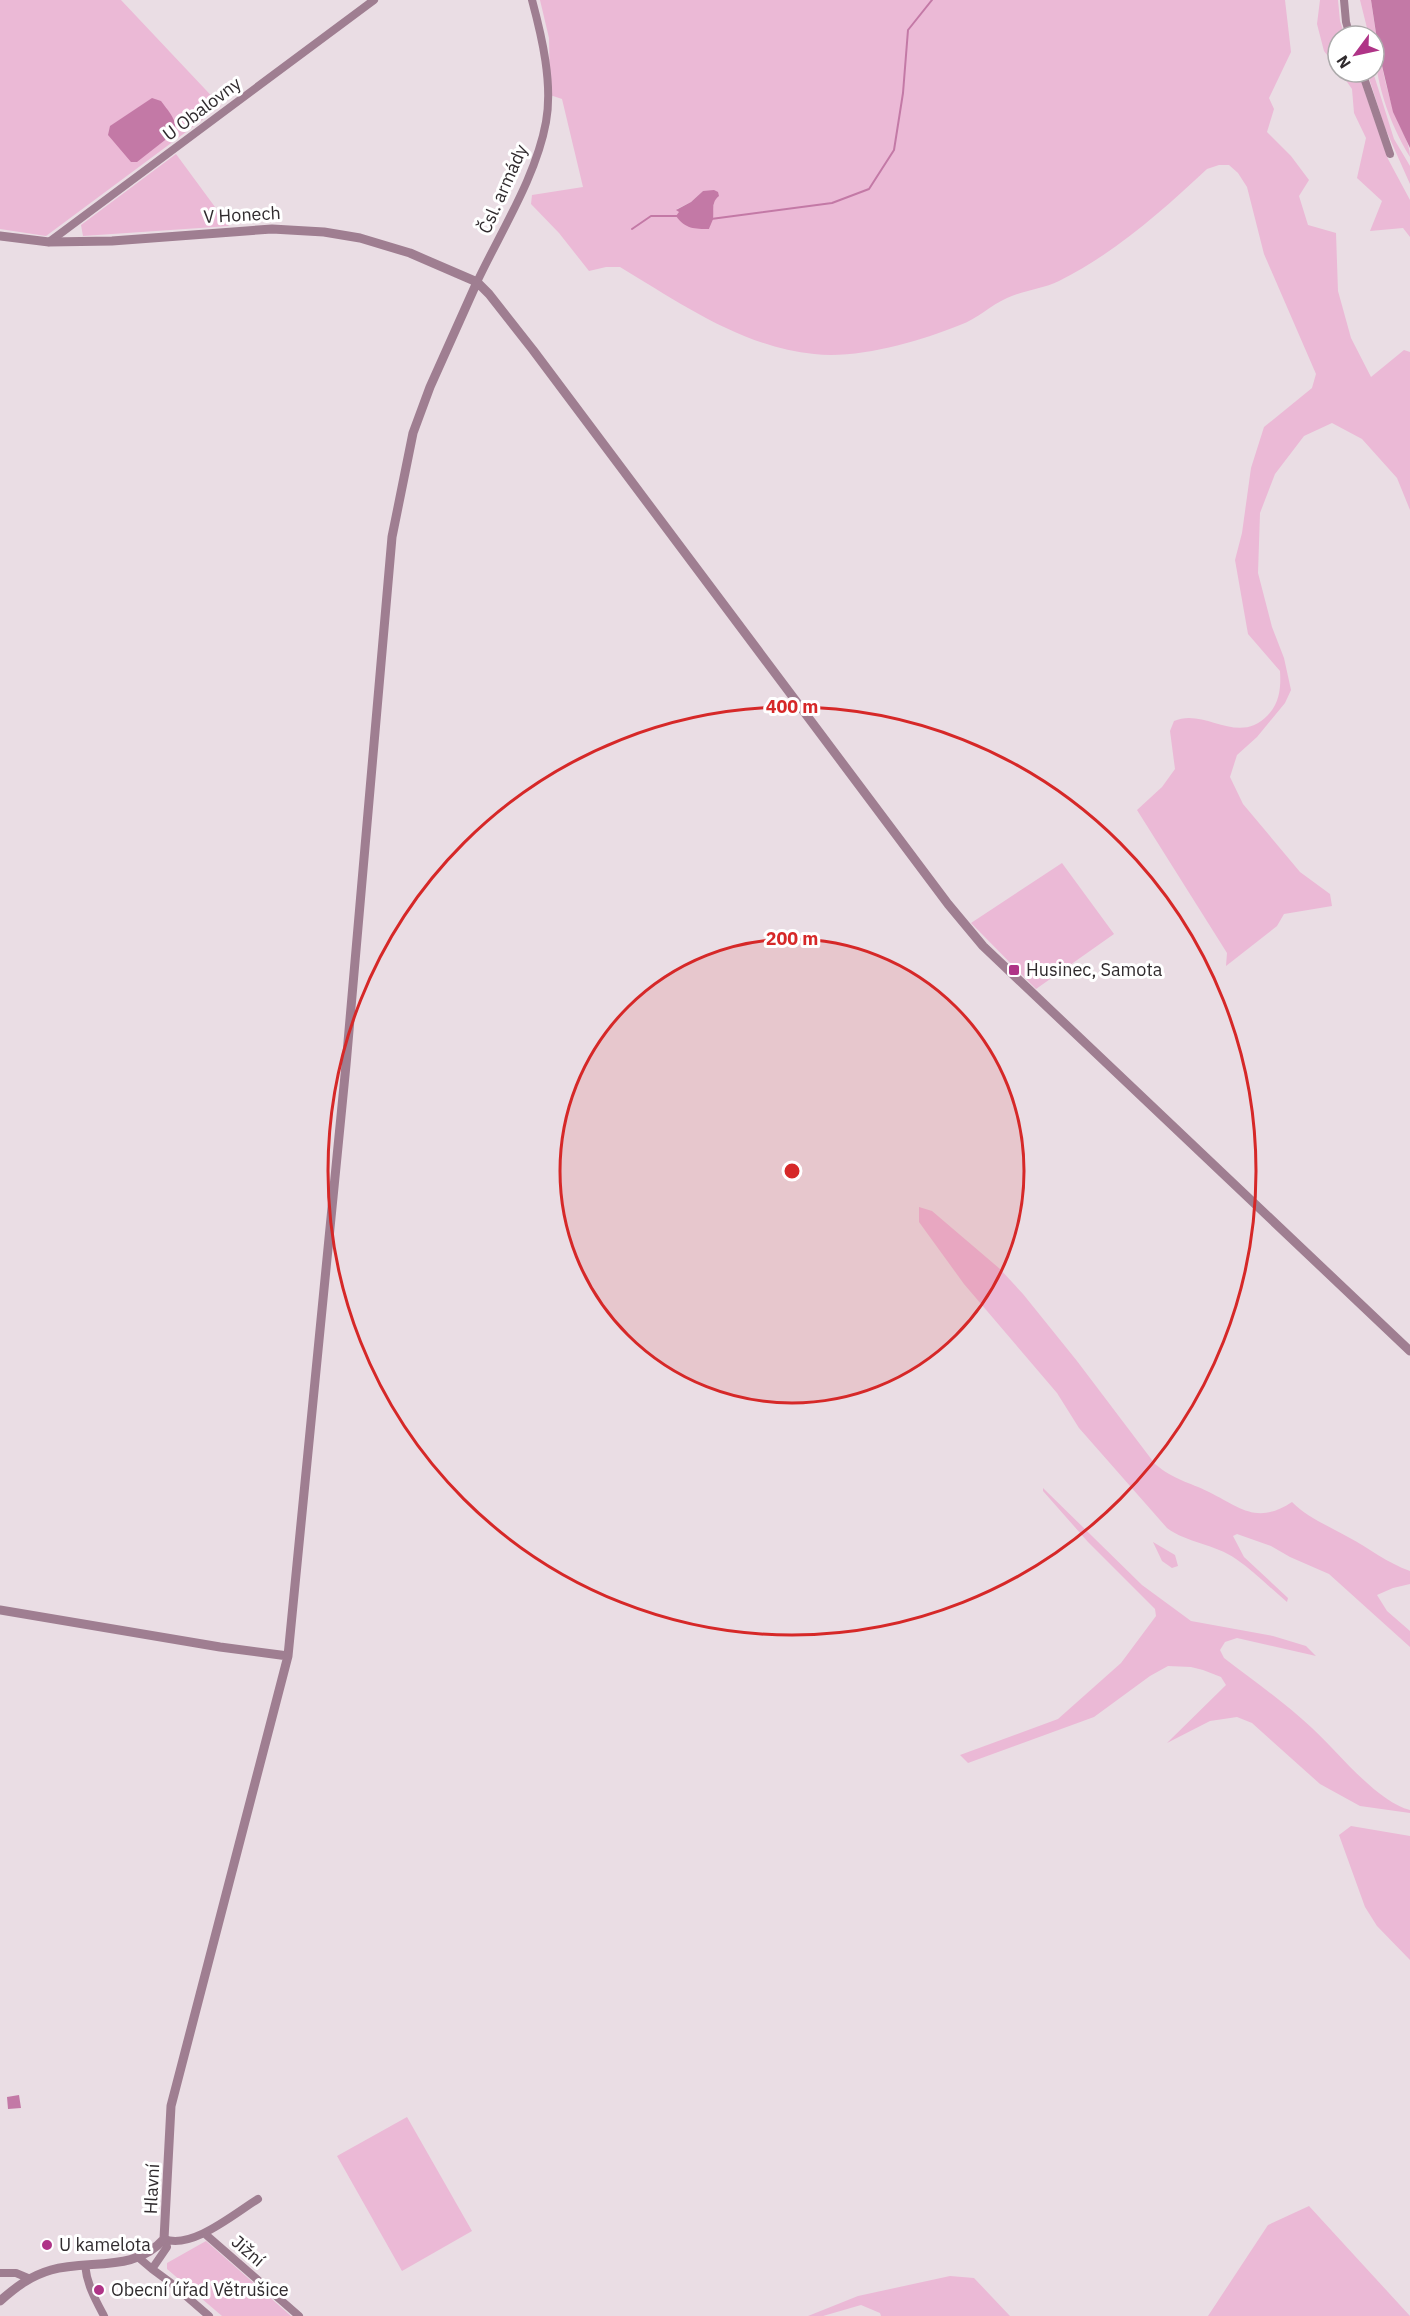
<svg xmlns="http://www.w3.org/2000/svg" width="1410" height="2316" viewBox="0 0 1410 2316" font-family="'IBM Plex Sans',sans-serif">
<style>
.green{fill:#ebb9d6;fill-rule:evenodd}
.water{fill:#c379a6}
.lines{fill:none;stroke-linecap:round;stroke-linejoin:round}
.stream{stroke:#c379a6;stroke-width:2}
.minor{stroke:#9f7e91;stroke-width:8}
.tertiary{stroke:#9f7e91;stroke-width:9}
.ring{fill:none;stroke:#d62828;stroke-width:3}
.poi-dot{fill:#af3487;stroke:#fff;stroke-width:2}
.labels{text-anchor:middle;stroke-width:6;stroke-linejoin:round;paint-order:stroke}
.street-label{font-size:18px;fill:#302b2e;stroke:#fff}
.poi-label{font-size:18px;fill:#302b2e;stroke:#fff;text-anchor:start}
.centre{fill:#d62828;stroke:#fff;stroke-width:3}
.ring-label{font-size:18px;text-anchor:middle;font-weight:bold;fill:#d62828;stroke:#fff;stroke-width:6;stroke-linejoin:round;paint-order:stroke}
</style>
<rect width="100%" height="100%" fill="#eadde4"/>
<!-- green -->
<path class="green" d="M 0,0 L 121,0 L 221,106 L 46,236 L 0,229 Z
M 540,0 L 1285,0 L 1291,52 L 1269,98 L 1274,109 L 1267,132 L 1291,156 L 1309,180 L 1299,196 L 1308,225 L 1336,233 L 1338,291 L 1351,338 L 1371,377 L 1404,350 L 1410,352 L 1410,510 L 1397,478 L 1362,439 L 1332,423 L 1304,436 L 1275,474 L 1260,513 L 1258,573 L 1272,627 L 1284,658 L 1291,690 L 1285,703 L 1257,737 L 1237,755 L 1230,777 L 1243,804 L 1300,872 L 1330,894 L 1332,906 L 1284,914 L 1277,926 L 1226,966 L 1227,953 L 1137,810 L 1162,787 L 1175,769 L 1170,731 L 1174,721 C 1205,707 1238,747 1268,715 C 1280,702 1281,687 1280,671 L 1248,634 L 1235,560 L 1242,533 L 1251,468 L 1264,427 L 1312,388 L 1316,374 L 1264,254 L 1247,187 L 1238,173 L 1229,165 L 1219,165 L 1207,169 C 1162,211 1115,253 1059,281 C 1043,289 1024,290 1007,298 C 991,305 977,319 960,325 C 918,342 859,359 814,354 C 742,347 680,303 620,267 L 606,267 L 589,271 L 559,233 L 531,204 L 532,195 L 583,187 L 562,99 L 550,95 L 549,38 ZM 703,191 L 714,205 L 711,210 L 713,219 L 680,212 L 677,209 L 691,202 Z
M 1320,0 L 1338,0 L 1340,21 L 1345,36 L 1338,36 L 1338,69 L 1324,51 L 1317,24 Z
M 1360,0 L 1371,0 C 1376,37 1382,74 1393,109 C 1398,126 1410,140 1410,157 C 1388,121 1374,78 1374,36 L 1369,36 Z
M 1340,72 L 1358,72 L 1388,159 L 1410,200 L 1410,237 L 1403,228 L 1370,231 L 1382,201 L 1357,178 L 1366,138 L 1354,113 L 1352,89 Z
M 1367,72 L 1373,72 L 1394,139 L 1410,166 L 1410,184 L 1385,128 Z
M 176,154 L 229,226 L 83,236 L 81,225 Z
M 1062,863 L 1114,934 L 1036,989 L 971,923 Z
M 919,1207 L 932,1211 L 1000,1269 L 1023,1294 L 1077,1361 L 1155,1464 C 1174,1480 1189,1482 1209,1492 C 1241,1508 1257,1525 1292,1502 C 1308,1518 1329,1526 1348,1537 C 1369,1548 1387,1563 1410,1571 L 1410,1584 L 1393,1588 L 1377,1595 L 1387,1611 L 1410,1631 L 1410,1647 L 1329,1574 L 1290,1557 L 1271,1546 L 1237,1534 L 1233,1536 L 1244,1557 L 1288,1598 L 1287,1602 C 1270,1588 1254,1571 1236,1559 C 1215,1544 1187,1543 1167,1528 L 1079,1428 L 1057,1393 L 964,1284 L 919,1222 Z
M 1043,1488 L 1142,1585 L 1191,1621 L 1273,1636 L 1306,1646 L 1316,1656 L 1237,1638 L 1225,1642 L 1220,1650 L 1224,1658 C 1254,1681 1284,1702 1312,1728 C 1337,1751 1377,1802 1410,1810 L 1410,1813 L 1360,1806 L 1320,1784 L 1252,1723 L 1237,1717 L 1210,1721 L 1167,1743 L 1226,1685 L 1221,1677 L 1203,1670 L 1191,1667 L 1168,1666 L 1150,1676 L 1094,1717 L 968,1763 L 960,1755 L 1058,1719 L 1121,1663 L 1156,1616 L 1155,1609 L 1088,1542 L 1043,1491 Z
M 1153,1542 L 1175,1555 L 1178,1566 L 1172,1568 L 1162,1561 Z
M 1351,1826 L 1410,1836 L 1410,1960 L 1377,1926 L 1365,1907 L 1339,1835 Z
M 407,2117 L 472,2231 L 402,2271 L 337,2156 Z
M 1309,2206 L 1410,2316 L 1208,2316 L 1268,2225 Z
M 206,2241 L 291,2316 L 222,2316 L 167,2269 L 167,2263 Z
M 950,2276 L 974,2278 L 1010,2316 L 881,2316 L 880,2313 L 861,2305 L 823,2316 L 808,2316 L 858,2296 Z"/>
<!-- water -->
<path class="water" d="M 1371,0 L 1410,0 L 1410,148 L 1393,112 L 1379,53 Z
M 152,98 L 161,101 C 168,111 179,121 174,133 L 137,162 L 131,162 L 108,135 L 110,126 Z
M 714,190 L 718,192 L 719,196 C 711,202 714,210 713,219 C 713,220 709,228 709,229 C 695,229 685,229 676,216 L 679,212 L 676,210 L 691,202 L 703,191 Z
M 19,2095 L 21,2108 L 8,2109 L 7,2097 Z"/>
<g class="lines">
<!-- stream -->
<path class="stream" d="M 711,219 L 832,203 L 869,189 L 894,150 L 903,93 L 908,30 L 932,0
M 632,229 L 651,216 L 679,216"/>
<!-- minor -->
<path class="minor" d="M 1344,0 L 1346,22 L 1350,36
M 1362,72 L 1390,154
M 49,242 L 374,0
M 477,282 C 501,231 536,177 546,122 C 553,84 542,37 532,0
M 204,2233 L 299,2316
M 164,2239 L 167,2247 L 152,2269 L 171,2283 L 209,2316
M 164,2239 C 192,2250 235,2213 258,2199
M 139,2258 L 152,2269
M 85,2265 C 87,2285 95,2299 104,2316
M 0,2273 L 16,2273 L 28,2278"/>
<!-- tertiary -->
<path class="tertiary" d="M 0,236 L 49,242 L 112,241 L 272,229 L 324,232 L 360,238 L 410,253 L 477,282 L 489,294 L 533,350 L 948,904 L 983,946 L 1410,1351
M 0,1610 L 220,1647 L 288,1656
M 0,2301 C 16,2287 30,2276 51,2270 C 90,2259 134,2273 164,2239 L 171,2106 L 288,1656 L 346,1065 L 392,537 L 413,433 L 430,387 L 477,282"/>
</g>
<!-- distance rings -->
<circle cx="792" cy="1171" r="232" fill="#d62828" fill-opacity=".12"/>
<g class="ring">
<circle cx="792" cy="1171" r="232"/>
<circle cx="792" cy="1171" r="464"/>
</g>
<!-- markers -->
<g class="poi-dot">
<rect x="1008" y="964" width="12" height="12" rx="3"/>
<circle cx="47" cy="2245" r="6"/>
<circle cx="99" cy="2290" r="6"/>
</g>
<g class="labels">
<!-- street labels -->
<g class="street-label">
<text transform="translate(202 109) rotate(-37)" y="6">U Obalovny</text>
<text transform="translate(503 189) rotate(-66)" y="6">Čsl. armády</text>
<text transform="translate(242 215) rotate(-3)" y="6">V Honech</text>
<text transform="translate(152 2189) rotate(-87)" y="6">Hlavní</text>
<text transform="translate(248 2251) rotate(41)" y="6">Jižní</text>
</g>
<!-- poi labels -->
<g class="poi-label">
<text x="1026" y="976">Husinec, Samota</text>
<text x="59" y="2251">U kamelota</text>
<text x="111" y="2296">Obecní úřad Větrušice</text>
</g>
</g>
<circle cx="792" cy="1171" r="9" class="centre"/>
<g class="ring-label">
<text x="792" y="713">400 m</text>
<text x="792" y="945">200 m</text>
</g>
<!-- north arrow -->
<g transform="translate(1356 54) rotate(237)"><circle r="28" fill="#ffffff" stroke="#acaaab" stroke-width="1.5"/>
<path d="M0-4.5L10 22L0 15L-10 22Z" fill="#af3487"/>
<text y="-9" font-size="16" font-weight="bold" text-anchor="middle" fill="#302b2e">N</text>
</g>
</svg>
